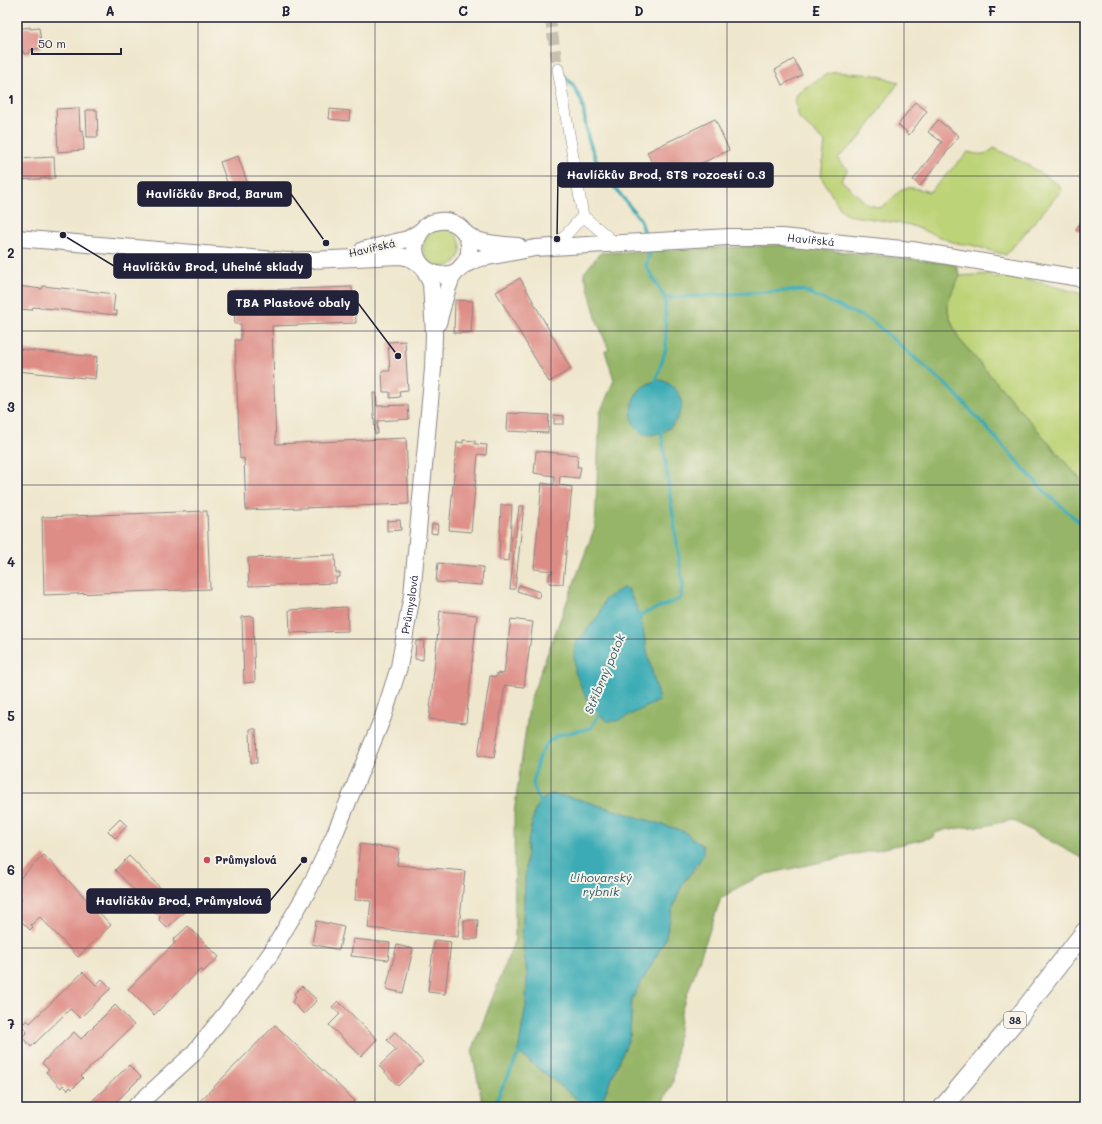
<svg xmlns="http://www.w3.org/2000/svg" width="1102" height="1124" viewBox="0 0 1102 1124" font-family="Mali,sans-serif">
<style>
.green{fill:#bdd377;stroke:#707a59}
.forest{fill:#96b568;stroke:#5c6c52;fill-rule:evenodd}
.water{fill:#3bacb5;stroke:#2e6778}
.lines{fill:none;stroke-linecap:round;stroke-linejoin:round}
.stream{stroke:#3bacb5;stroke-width:3.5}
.building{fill:#de8d86}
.street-tunnel{stroke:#c6c0b0;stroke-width:11;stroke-dasharray:11 5.5;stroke-linecap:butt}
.street-casing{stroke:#888484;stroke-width:12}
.secondary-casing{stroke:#888484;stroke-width:18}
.primary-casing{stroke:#888484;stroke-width:20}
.street{stroke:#fff;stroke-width:11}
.secondary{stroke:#fff;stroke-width:16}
.primary{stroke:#fff;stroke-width:18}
.grid{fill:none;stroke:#22223b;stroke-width:1;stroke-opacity:0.55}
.poi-dot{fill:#d1495b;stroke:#f7f3e8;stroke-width:1.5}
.labels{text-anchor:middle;stroke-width:4;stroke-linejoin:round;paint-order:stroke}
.shield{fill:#f7f3e8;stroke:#62616f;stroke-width:1}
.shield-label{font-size:10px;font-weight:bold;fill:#22223b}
.street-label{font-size:11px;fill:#22223b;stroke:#f7f3e8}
.poi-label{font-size:11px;font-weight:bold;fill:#22223b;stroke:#f7f3e8;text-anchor:start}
.water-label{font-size:12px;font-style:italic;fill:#2c596c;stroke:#f7f3e8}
.leader{fill:none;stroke:#22223b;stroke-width:1.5}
.callout-dot{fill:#22223b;stroke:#f7f3e8;stroke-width:1.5}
.callout{fill:#22223b;stroke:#22223b;stroke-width:1.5}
.callout-label{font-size:12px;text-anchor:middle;font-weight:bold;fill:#fff}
.neatline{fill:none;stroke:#22223b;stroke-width:1.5}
.grid-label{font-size:13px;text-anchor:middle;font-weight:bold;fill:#22223b}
</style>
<rect width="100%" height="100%" fill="#f7f3e8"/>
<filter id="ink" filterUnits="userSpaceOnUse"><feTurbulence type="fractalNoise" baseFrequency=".025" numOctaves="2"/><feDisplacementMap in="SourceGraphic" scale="8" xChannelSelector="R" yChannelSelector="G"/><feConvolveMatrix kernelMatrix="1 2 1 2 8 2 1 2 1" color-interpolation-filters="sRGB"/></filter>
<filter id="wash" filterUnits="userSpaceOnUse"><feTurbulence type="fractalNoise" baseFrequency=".012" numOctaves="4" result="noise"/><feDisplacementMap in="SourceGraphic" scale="16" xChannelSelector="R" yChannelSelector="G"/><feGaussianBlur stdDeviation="0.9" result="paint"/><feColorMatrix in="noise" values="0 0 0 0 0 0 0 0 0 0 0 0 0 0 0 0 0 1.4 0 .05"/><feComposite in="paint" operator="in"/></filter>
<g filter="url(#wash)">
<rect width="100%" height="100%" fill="#efe7cd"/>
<!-- green -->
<path class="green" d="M 836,72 L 875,75 L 899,82 L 859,139 L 838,158 L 841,164 L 848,169 L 841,180 L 867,204 L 880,208 C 907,190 894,182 930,192 L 968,152 C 980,155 985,156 994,148 L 1028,165 L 1059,185 L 1061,191 L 1006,255 L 971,245 L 955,243 L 910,225 L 847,215 L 839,207 L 821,177 L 825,142 L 799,118 L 795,100 L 797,94 L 803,89 L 827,74 Z
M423 248a19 19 0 1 1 38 0a19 19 0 1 1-38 0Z
M 989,274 L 993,278 L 999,276 L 1035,281 L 1085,295 L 1085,485 L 959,339 C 944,307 944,306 960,276 Z"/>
<!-- forest -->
<path class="forest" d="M 780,245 L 956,264 L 960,276 C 944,306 944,307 959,339 L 1085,485 L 1085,860 L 1012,820 L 984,826 L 948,829 L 935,833 L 934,837 L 767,874 L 744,884 L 721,898 L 681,1012 L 673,1082 L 660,1107 L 598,1107 L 600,1105 L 630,1036 L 632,999 L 665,940 L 673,907 L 683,883 L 698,865 L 703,846 L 683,831 L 578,799 L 551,794 L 535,810 L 527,846 L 522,937 L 527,975 L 526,1005 L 518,1052 L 587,1107 L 483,1107 L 472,1051 L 515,939 L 514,813 L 530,700 L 595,527 L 600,413 L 614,380 L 605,351 L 609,350 L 597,321 L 584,273 L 600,253 ZM 655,381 L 673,425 L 662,434 L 632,415 C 632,397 638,387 655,381 ZM 599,615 L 640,615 L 648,655 L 659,701 L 631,714 L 577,642 Z"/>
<!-- water -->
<path class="water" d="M 662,380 C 717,406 641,463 632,418 C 628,397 642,382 662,380 Z
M 623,588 L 628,589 L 640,615 L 648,655 L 659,701 L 617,721 L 606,721 L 587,700 L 575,672 L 574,651 L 577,642 L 599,615 L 605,599 Z
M 551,794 L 578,799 L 683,831 L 703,846 L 704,854 L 683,883 L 673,907 L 665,940 L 632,999 L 630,1036 L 600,1105 L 587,1107 L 518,1052 L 526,1005 L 527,975 L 522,937 L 527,846 L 535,810 L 542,800 Z"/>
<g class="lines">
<!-- stream -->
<path class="stream" d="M 562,73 L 573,85 L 582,102 L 588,138 L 599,168 L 640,219 L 646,237
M 650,252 L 646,266 L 665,298 L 666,348 L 655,384
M 665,298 L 802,290 L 872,321 L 953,391 L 1046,493 L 1085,527
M 639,618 L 640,615 L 680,599 L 683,586 L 661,430
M 541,806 L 533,784 L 538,759 L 547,743 L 558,735 L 591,728 L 601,711
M 493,1107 L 519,1053 L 522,1052"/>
</g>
<g id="blocks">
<!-- building -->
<path class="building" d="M 30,27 L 30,29 L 39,28 L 42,48 L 30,50 L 30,53 L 24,54 L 23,51 L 17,52 L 17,29 Z
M 794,59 L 802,75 L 782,85 L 775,70 Z
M 915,102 L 927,111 L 909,135 L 906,133 L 907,132 L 898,125 Z
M 79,108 L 80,131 L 83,130 L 84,150 L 58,152 L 56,109 Z
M 330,109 L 350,111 L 349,121 L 329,119 Z
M 86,110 L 97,110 L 98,137 L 87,137 Z
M 715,119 L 729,150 L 661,183 L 647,152 Z
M 938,120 L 959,136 L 920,186 L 913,180 L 942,142 L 928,132 Z
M 238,156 L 253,199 L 235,205 L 220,162 Z
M 54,157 L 55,178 L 17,180 L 17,159 Z
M 1085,216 L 1085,235 L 1076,229 Z
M 520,278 L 571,369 L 549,382 L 496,292 Z
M 17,286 L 42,289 L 43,286 L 115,294 L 113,311 L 117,311 L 117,315 L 33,307 L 32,310 L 17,309 Z
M 352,287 L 353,303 L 355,303 L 356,323 L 272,326 L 276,444 L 406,438 L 409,504 L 246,510 L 244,458 L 240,459 L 235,340 L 241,340 L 241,324 L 235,324 L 233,291 Z
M 455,300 L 473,301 L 471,333 L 454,333 Z
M 405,341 L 408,390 L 399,391 L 400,397 L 390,398 L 390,392 L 383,392 L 382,371 L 390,371 L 388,342 Z
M 17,349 L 97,357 L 95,379 L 17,371 Z
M 373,393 L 376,393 L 377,406 L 408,405 L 409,419 L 377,421 L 378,434 L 375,434 Z
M 508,413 L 549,415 L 548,433 L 507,431 Z
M 554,415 L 564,416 L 564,424 L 554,424 Z
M 463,440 L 475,441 L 475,444 L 487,445 L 486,455 L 478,454 L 471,532 L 449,530 L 457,442 L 463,443 Z
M 536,451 L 578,455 L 577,467 L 581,467 L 579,478 L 560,476 L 559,485 L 572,487 L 563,584 L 549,583 L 550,573 L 552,573 L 553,571 L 534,569 L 542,483 L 554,485 L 554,476 L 534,473 Z
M 501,505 L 512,505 L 509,561 L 499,560 Z
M 519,506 L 524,506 L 515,589 L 510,589 Z
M 207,511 L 210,589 L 44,595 L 42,517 Z
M 400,520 L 401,530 L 387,531 L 387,521 Z
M 432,524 L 438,524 L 437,534 L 431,533 Z
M 335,555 L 336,573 L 340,573 L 340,577 L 336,578 L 336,583 L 249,586 L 248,558 Z
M 438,563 L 483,567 L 482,585 L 436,582 Z
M 519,585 L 540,592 L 539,598 L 517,591 Z
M 347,607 L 348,631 L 290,633 L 289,610 Z
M 440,611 L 477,615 L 466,723 L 429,719 Z
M 253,616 L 255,682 L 244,683 L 242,617 Z
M 511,619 L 533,622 L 524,687 L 505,685 L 494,758 L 478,755 L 490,676 L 497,677 L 497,673 L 504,674 Z
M 416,641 L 424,641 L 423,660 L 415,659 Z
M 250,729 L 256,729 L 257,763 L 251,763 Z
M 120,819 L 127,826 L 115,838 L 108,831 Z
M 360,844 L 399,849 L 397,865 L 465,871 L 458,937 L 368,928 L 371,901 L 355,900 Z
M 44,855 L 111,925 L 78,957 L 40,917 L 31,925 L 33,927 L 30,930 L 17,917 L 17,904 L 22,899 L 17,893 L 17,881 Z
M 129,856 L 184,912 L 167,928 L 159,920 L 160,917 L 115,870 Z
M 464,920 L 478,920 L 477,939 L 464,939 Z
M 316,921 L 344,927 L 339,950 L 312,944 Z
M 188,926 L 219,957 L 203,972 L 201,969 L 154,1015 L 128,989 L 175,943 L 173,940 Z
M 353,939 L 390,943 L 388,960 L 351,956 Z
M 434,940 L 451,942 L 445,994 L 428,992 Z
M 397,945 L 413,949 L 403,993 L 386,989 Z
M 83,972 L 96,985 L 102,979 L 111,988 L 80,1018 L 70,1009 L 31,1047 L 22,1037 L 27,1032 L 22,1025 L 27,1020 L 30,1023 Z
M 302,986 L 317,1000 L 304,1014 L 292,1002 L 296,997 L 294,994 Z
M 338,1001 L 377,1039 L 361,1056 L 329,1025 L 340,1014 L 332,1007 Z
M 115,1005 L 134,1025 L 81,1076 L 83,1078 L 72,1089 L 70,1087 L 68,1090 L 63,1085 L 61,1088 L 46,1072 L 49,1070 L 42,1063 L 74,1032 L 81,1039 Z
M 275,1025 L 355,1101 L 349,1107 L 194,1107 Z
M 395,1032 L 423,1062 L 398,1086 L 379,1066 L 396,1050 L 387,1040 Z
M 129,1065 L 141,1077 L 111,1107 L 97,1107 L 92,1101 Z"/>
</g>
</g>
<g filter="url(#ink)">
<use href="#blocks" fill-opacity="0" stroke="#888484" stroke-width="1"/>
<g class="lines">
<!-- street-tunnel -->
<path class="street-tunnel" d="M 550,17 L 558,69"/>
<!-- street casing -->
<g class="street-casing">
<path id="street" d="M 558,69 L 583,216 L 615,243
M 555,247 L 583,216"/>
</g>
<!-- secondary casing -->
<g class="secondary-casing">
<g id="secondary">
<path d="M 464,232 C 478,245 499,244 518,246"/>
<path d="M 17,238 L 288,261 L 400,256 L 410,258 L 421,266"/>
<path d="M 363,250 L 408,239 L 421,231"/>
<path id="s1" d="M 462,266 L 477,259 L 535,248 L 729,237 L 782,237 L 912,250 L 1085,279"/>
<path d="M 438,323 C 442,309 445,295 450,282 C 452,274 458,271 463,265 C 472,255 471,239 462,229 C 456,223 448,220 440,221 C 432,222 424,226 420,233 C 403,259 434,286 459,270"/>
<path id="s2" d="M 135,1107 L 193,1054 L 246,988 L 271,953 L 310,887 L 334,836 L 383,717 L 399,667 L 412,595 L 433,369 L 434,334 L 431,283 L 423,268"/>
</g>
</g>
<!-- primary casing -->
<g class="primary-casing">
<path id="primary" d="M 943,1107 L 1020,1015 L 1085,931"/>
</g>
<!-- street -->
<use href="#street" class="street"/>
<!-- secondary -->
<use href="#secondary" class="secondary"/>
<!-- primary -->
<use href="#primary" class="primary"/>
</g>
</g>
<!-- grid -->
<path class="grid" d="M 198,17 L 198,1107M 375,17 L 375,1107M 551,17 L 551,1107M 727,17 L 727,1107M 904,17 L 904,1107M 17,176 L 1085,176M 17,331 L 1085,331M 17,485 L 1085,485M 17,639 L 1085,639M 17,793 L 1085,793M 17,948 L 1085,948"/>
<!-- markers -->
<circle class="poi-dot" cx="207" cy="860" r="4"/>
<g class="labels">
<!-- shield labels -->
<rect class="shield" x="1004" y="1012" width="22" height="16" rx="3"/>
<g class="shield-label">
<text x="1015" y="1024">38</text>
</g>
<!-- street labels -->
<g class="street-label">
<text dy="4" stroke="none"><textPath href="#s1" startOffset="352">Havířská</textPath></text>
<text transform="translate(372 248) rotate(-13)" y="4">Havířská</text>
<text dy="4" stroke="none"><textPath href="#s2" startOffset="584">Průmyslová</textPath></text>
</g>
<!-- poi labels -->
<g class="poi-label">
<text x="215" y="864">Průmyslová</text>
</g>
<!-- water labels -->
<g class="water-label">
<text transform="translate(605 674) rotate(-67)" y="4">Stříbrný potok</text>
<text x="601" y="882">Lihovarský<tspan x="601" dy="14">rybník</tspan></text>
</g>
</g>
<!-- callouts -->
<path class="leader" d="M557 239L558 175M326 243L291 194M63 235L114 266M398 356L358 303M304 860L270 901"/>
<g class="callout-dot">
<circle cx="557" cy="239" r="4"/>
<circle cx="326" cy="243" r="4"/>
<circle cx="63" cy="235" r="4"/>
<circle cx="398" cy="356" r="4"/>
<circle cx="304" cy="860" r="4"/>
</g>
<g class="callout">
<rect x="558" y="163" width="215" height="24" rx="4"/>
<rect x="138" y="182" width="153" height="24" rx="4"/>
<rect x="114" y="254" width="197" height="24" rx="4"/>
<rect x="228" y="291" width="130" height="24" rx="4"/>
<rect x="87" y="889" width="183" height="24" rx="4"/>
</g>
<g class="callout-label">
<text x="666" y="179">Havlíčkův Brod, STS rozcestí 0.3</text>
<text x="214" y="198">Havlíčkův Brod, Barum</text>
<text x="213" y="271">Havlíčkův Brod, Uhelné sklady</text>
<text x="293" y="307">TBA Plastové obaly</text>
<text x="179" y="905">Havlíčkův Brod, Průmyslová</text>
</g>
<!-- margin -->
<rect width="1102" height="1124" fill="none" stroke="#f7f3e8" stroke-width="44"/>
<!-- scale -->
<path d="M32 48v6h89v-6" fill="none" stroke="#22223b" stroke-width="2"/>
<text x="38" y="48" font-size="12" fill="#22223b" stroke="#f7f3e8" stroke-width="3" paint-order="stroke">50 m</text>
<rect x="22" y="22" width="1058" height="1080" class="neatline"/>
<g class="grid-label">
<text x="110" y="16">A</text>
<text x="286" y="16">B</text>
<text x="463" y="16">C</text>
<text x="639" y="16">D</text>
<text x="816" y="16">E</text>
<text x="992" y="16">F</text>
<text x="11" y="104">1</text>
<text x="11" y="258">2</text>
<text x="11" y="412">3</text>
<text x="11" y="567">4</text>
<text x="11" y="721">5</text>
<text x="11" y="875">6</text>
<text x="11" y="1029">7</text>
</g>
</svg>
